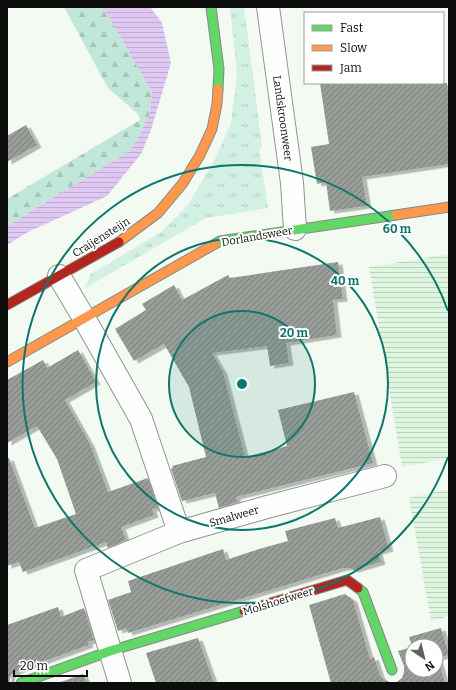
<svg xmlns="http://www.w3.org/2000/svg" width="456" height="690" viewBox="0 0 456 690" font-family="Bitter,serif">
<style>
.farmland{fill:url(#farmland-rules)}
.grass{fill:url(#grass-tufts)}
.forest{fill:url(#forest-firs)}
.water{fill:url(#water-rules)}
.building{fill:url(#building-hatch);filter:url(#shadow)}
.lines{fill:none;stroke-linecap:round;stroke-linejoin:round}
.street-casing{stroke:#909490;stroke-width:24}
.fast-casing{stroke:#878a86;stroke-width:11}
.slow-casing{stroke:#878a86;stroke-width:11}
.jam-casing{stroke:#878a86;stroke-width:11}
.street{stroke:#fdfefd;stroke-width:22}
.fast{stroke:#63d668;stroke-width:9}
.slow{stroke:#ff974d;stroke-width:9}
.jam{stroke:#b3261e;stroke-width:9}
.ring{fill:none;stroke:#0f766e;stroke-width:2}
.labels{text-anchor:middle;stroke-width:4;stroke-linejoin:round;paint-order:stroke}
.street-label{font-size:11px;fill:#0d0d0d;stroke:#fff}
.centre{fill:#0f766e;stroke:#fff;stroke-width:2}
.ring-label{font-size:12px;text-anchor:middle;font-weight:bold;fill:#0f766e;stroke:#fff;stroke-width:4;stroke-linejoin:round;paint-order:stroke}
</style>
<defs>
<pattern id="farmland-rules" width="6" height="5" patternUnits="userSpaceOnUse"><rect width="6" height="5" fill="#def6df"/><path d="M0 2.5h6" fill="none" stroke="#bdd2be"/></pattern>
<pattern id="grass-tufts" width="24" height="20" patternUnits="userSpaceOnUse"><rect width="24" height="20" fill="#d2f0e3"/><path d="M3 7l-1-3M5 7V3M7 7l1-3M15 17l-1-3M17 17v-4M19 17l1-3" fill="none" stroke="#b3cdc2"/></pattern>
<pattern id="forest-firs" width="22" height="20" patternUnits="userSpaceOnUse"><rect width="22" height="20" fill="#c0e7d9"/><path d="M5 1l3.5 6h-7zM16 11l3.5 6h-7z" fill="#a4c5b9"/></pattern>
<pattern id="water-rules" width="6" height="5" patternUnits="userSpaceOnUse"><rect width="6" height="5" fill="#dfc9f3"/><path d="M0 2.5h6" fill="none" stroke="#beabcf"/></pattern>
<pattern id="building-hatch" width="6" height="6" patternUnits="userSpaceOnUse"><rect width="6" height="6" fill="#989d97"/><path d="M-1 1l2-2M0 6l6-6M5 7l2-2" fill="none" stroke="#7a7e7a"/></pattern>
<filter id="shadow"><feDropShadow dx="4.5" dy="2.5" stdDeviation="0" flood-color="#0004"/></filter>
</defs>
<rect width="100%" height="100%" fill="#f2faf1"/>
<!-- farmland -->
<path class="farmland" d="M 449,254 L 449,458 L 402,467 L 369,267 Z
M 449,489 L 449,616 L 431,621 L 409,498 Z"/>
<!-- grass -->
<path class="grass" d="M 230,7 L 244,7 L 262,147 L 259,149 L 268,208 L 206,218 L 85,288 L 91,274 L 161,232 L 188,205 L 215,159 L 231,123 L 237,74 Z"/>
<!-- forest -->
<path class="forest" d="M 64,7 L 103,7 L 152,92 L 150,113 L 138,138 L 128,152 L 7,226 L 7,199 L 140,120 L 138,114 L 108,88 Z"/>
<!-- water -->
<path class="water" d="M 103,7 L 150,7 L 162,23 L 171,63 L 151,130 L 141,154 L 107,196 L 28,232 L 7,245 L 7,226 L 128,152 L 138,138 L 150,113 L 152,92 Z"/>
<!-- building -->
<path class="building" d="M 320,83 L 447,83 L 449,100 L 449,164 L 362,177 L 367,206 L 330,211 L 326,182 L 317,184 L 311,147 L 329,144 Z
M 26,125 L 37,145 L 7,162 L 7,136 Z
M 338,262 L 343,299 L 333,300 L 337,335 L 286,343 L 289,363 L 270,366 L 267,346 L 212,353 L 223,372 L 245,457 L 287,446 L 278,410 L 354,392 L 373,463 L 236,497 L 237,502 L 219,508 L 215,493 L 182,501 L 171,469 L 173,468 L 172,466 L 206,457 L 189,387 L 164,344 L 134,361 L 115,329 L 146,310 L 142,304 L 174,285 L 182,300 L 228,275 L 230,278 Z
M 78,350 L 96,382 L 65,400 L 90,444 L 108,492 L 148,478 L 158,508 L 152,509 L 154,515 L 121,527 L 126,540 L 108,548 L 106,542 L 23,572 L 19,562 L 7,566 L 7,458 L 9,458 L 35,528 L 76,514 L 57,459 L 37,426 L 7,443 L 7,380 L 43,360 L 47,368 Z
M 380,517 L 389,549 L 378,552 L 381,562 L 354,570 L 349,568 L 343,568 L 128,633 L 126,628 L 118,631 L 108,600 L 131,592 L 128,581 L 223,549 L 226,560 L 259,549 L 288,541 L 285,531 L 335,518 L 338,528 Z
M 345,594 L 353,600 L 370,659 L 374,657 L 380,675 L 384,680 L 390,682 L 397,682 L 402,678 L 404,672 L 404,666 L 398,651 L 412,647 L 412,670 L 436,670 L 436,646 L 412,646 L 409,637 L 441,628 L 449,655 L 438,658 L 445,683 L 331,683 L 309,605 Z
M 58,607 L 61,617 L 84,608 L 94,640 L 88,642 L 89,645 L 17,671 L 11,675 L 9,683 L 7,683 L 7,625 Z
M 198,638 L 214,683 L 156,683 L 146,653 Z
M 83,674 L 87,683 L 58,683 Z"/>
<g class="lines">
<!-- street casing -->
<g class="street-casing">
<path id="street" d="M 268,7 L 292,183 L 295,229
M 59,276 L 84,318 L 141,419 L 179,532
M 120,683 L 86,570 L 179,532 L 267,507 L 385,476"/>
</g>
<!-- fast casing -->
<g class="fast-casing">
<path id="fast" d="M 211,7 L 219,69 L 218,89
M 215,244 L 220,241 L 396,215
M 358,588 L 363,592 L 392,670
M 21,683 L 110,651 L 244,611"/>
</g>
<!-- slow casing -->
<g class="slow-casing">
<path id="slow" d="M 396,215 L 449,207
M 119,242 L 158,213 L 183,183 L 200,155 L 212,129 L 217,104 L 218,89
M 7,362 L 215,244"/>
</g>
<!-- jam casing -->
<g class="jam-casing">
<path id="jam" d="M 7,305 L 119,242
M 244,611 L 347,580 L 358,588"/>
</g>
<!-- street -->
<use href="#street" class="street"/>
<!-- fast -->
<use href="#fast" class="fast"/>
<!-- slow -->
<use href="#slow" class="slow"/>
<!-- jam -->
<use href="#jam" class="jam"/>
</g>
<!-- distance rings -->
<circle cx="242" cy="384" r="73" fill="#0f766e" fill-opacity=".12"/>
<g class="ring">
<circle cx="242" cy="384" r="73"/>
<circle cx="242" cy="384" r="146"/>
<path d="M448 457A219 219 0 1 1 448 311"/>
</g>
<g class="labels">
<!-- street labels -->
<g class="street-label">
<text transform="translate(283 118) rotate(82)" y="4">Landskroonweer</text>
<text transform="translate(257 236) rotate(-10)" y="4">Dorlandsweer</text>
<text transform="translate(101 237) rotate(-32)" y="4">Craijensteijn</text>
<text transform="translate(234 516) rotate(-16)" y="4">Smalweer</text>
<text transform="translate(278 601) rotate(-17)" y="4">Molshoefweer</text>
</g>
</g>
<circle cx="242" cy="384" r="6" class="centre"/>
<g class="ring-label">
<text x="397" y="233">60 m</text>
<text x="345" y="285">40 m</text>
<text x="294" y="337">20 m</text>
</g>
<!-- border -->
<rect width="456" height="690" fill="none" stroke="#0d0d0d" stroke-width="16"/>
<!-- legend -->
<rect x="304" y="12" width="140" height="72" fill="#ffffff" stroke="#9e9e9e"/>
<rect x="312" y="25" width="20" height="6" fill="#63d668" stroke="#9e9e9e"/>
<text x="340" y="32" font-size="12" fill="#0d0d0d">Fast</text>
<rect x="312" y="45" width="20" height="6" fill="#ff974d" stroke="#9e9e9e"/>
<text x="340" y="52" font-size="12" fill="#0d0d0d">Slow</text>
<rect x="312" y="65" width="20" height="6" fill="#b3261e" stroke="#9e9e9e"/>
<text x="340" y="72" font-size="12" fill="#0d0d0d">Jam</text>
<!-- north arrow -->
<g transform="translate(424 658) rotate(145)"><circle r="19" fill="#ffffff" stroke="#9e9e9e"/>
<path d="M0-3L7 15L0 10L-7 15Z" fill="#5d605d"/>
<text y="-6" font-size="11" font-weight="bold" text-anchor="middle" fill="#0d0d0d">N</text>
</g>
<!-- scale -->
<path d="M14 670v6h73v-6" fill="none" stroke="#0d0d0d" stroke-width="2"/>
<text x="20" y="670" font-size="12" fill="#0d0d0d" stroke="#ffffff" stroke-width="3" paint-order="stroke">20 m</text>
</svg>
